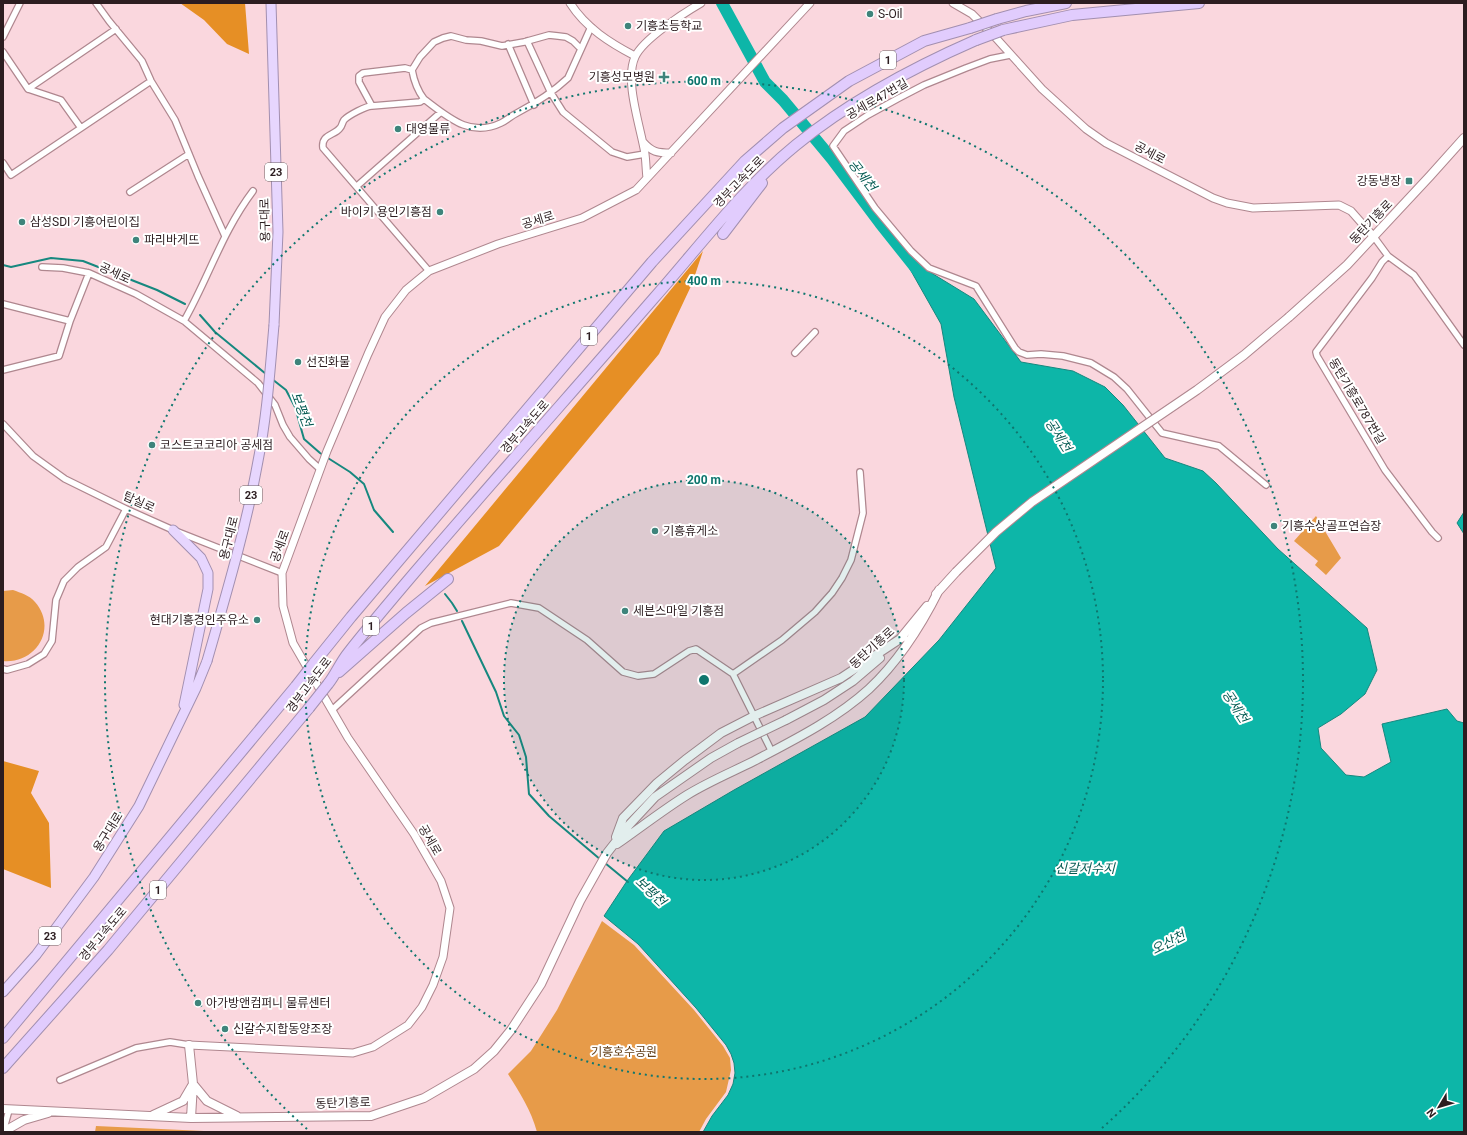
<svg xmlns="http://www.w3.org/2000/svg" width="1467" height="1135" viewBox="0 0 1467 1135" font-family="Roboto,'Noto Sans KR',sans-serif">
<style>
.green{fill:#e79b49}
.forest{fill:#e68f25}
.water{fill:#0db6a8;stroke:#16887f}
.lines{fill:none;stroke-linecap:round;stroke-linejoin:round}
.stream{stroke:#16887f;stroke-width:2}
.river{stroke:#0db6a8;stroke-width:12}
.minor-casing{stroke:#af878f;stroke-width:8}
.tertiary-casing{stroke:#af878f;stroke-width:9}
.secondary-casing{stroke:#af878f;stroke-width:10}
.trunk-casing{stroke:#a28fb0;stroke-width:11}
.motorway-casing{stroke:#a28fb0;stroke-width:12}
.minor{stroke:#fff;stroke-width:5.5}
.tertiary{stroke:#fff;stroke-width:7}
.secondary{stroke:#fff;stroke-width:8}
.trunk{stroke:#e7d6fe;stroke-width:9}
.motorway{stroke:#e1ccfd;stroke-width:10}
.secondary-bridge-casing{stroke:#af878f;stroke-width:10;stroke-linecap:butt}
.trunk-bridge-casing{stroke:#a28fb0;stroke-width:11;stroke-linecap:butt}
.motorway-bridge-casing{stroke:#a28fb0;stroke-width:12;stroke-linecap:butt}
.secondary-bridge{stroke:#fff;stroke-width:8}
.trunk-bridge{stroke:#e7d6fe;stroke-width:9}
.motorway-bridge{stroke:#e1ccfd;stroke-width:10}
.ring{fill:none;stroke:#0f766e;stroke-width:2;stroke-dasharray:2 4}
.poi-dot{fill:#3e847b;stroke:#fff;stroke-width:1.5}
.labels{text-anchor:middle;stroke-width:4;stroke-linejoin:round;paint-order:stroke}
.shield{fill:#fff;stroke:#6b6163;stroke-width:1}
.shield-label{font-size:11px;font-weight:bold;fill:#2c1d20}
.poi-label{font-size:12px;fill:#2c1d20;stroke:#fff;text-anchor:start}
.street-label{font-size:12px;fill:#2c1d20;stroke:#fff}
.park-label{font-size:12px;fill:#65411b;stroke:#fff}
.water-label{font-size:13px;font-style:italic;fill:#065b53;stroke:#fff}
.centre{fill:#0f766e;stroke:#fff;stroke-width:2}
.ring-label{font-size:12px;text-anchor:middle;font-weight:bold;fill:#0f766e;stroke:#fff;stroke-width:4;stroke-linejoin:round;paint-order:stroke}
</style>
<rect width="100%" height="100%" fill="#fad7de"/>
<!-- green -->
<path class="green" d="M 1316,516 L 1341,558 L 1326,575 L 1315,565 L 1318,561 L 1294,541 Z
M 13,590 C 21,593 29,595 35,602 C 58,628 36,664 3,661 L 3,591 Z
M 602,921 L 634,945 L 694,1010 L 723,1046 L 730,1058 L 731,1070 L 726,1092 L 706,1119 L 699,1132 L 537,1132 C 531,1110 520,1093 508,1074 L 531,1051 L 557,1010 Z
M 96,1126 L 204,1131 L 204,1132 L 95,1132 Z"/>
<!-- forest -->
<path class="forest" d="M 180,3 L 245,3 L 249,54 L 227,44 L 204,20 Z
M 703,251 L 692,284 L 659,354 L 499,546 L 425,586 Z
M 3,761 L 39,771 L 31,793 L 49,823 L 51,888 L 3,869 Z"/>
<!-- water -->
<path class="water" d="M 902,255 L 974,299 L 1021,362 L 1073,371 L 1105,387 L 1123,405 L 1165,458 L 1203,471 L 1216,483 L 1278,549 L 1367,628 L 1377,670 L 1365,694 L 1341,714 L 1318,728 L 1321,748 L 1346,775 L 1364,777 L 1391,762 L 1382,724 L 1447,709 L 1457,721 L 1464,723 L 1464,1132 L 703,1132 L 712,1116 L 728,1095 L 733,1084 L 735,1073 L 734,1063 L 731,1054 L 726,1045 L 696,1008 L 638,944 L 604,916 L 627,881 L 664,831 L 734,790 L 865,717 L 939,640 L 996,568 L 954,397 L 941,324 Z
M 1464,512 L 1464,534 L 1457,523 Z"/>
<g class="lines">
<!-- stream -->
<path class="stream" d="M 3,265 L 11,267 L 51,258 L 83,261 L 157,290 L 185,304
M 200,315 L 215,332 L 266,374
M 272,379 L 286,390 L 295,407 L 304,439 L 320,453 L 350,472 L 364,484 L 374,510 L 393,532
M 445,594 L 452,603 L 457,611
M 462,621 L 496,692 L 504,716 L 519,735 L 526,757 L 529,794 L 549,816 L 601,860
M 605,863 L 628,882"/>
<!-- river -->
<path class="river" d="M 722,3 L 765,82 L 783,100 L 832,159 L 880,223 L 919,272"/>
<!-- minor casing -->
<g class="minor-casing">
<path id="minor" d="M 96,3 L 109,21 L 142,61 L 151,81 L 175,120 L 198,176 L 225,236
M 3,37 L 20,3
M 527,41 L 551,93 L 563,112 L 612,152 L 627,157 L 645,154
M 508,44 L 534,105
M 580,48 L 573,41 L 566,37 L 558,36 L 549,35 L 524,42 L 502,46 L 481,41 L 466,40 L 451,36 L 443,38 L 434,42 L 420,57 L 412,70 L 405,68 L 363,73 L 359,76 L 359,82 L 372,106 L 420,102 L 424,99 C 448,117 470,138 501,123 C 507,120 511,116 517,113 C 536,103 552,93 568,78 L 591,27
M 3,52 L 28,89 L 61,100 L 81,128
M 1010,55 L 990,59 L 966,68 L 924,85 L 899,98 L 868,115 L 844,131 L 833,146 L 875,208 L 911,251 L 929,268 L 976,286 L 1015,348 L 1019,352 L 1027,355 L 1041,354 L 1063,356 L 1091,363 L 1114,377 L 1127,389 L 1162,433 L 1219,446 L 1266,485
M 412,70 C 414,81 417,90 424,99
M 28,89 L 116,29
M 372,106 C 366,106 349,115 344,120 C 342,123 342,126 340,128 C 334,136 321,134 323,148 L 429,271
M 3,163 L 11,175 L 151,81
M 357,186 L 441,112
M 130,192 L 189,154
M 1374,237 L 1388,256 L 1414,275 L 1464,345
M 1388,256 L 1382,262 L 1372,278 L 1316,352 L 1317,356 L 1385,470 L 1432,532 L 1438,538
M 42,267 L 63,268 L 89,273 L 136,294 L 184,321 L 258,383 L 275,405 L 283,425 L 290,437 L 309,459 L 320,469
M 3,304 L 70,321
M 184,321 C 209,277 222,232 253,191
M 795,353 L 815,332
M 3,370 L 59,356 L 70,321 L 89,273
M 3,424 L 33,456 L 65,479 L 126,509 L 173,530 L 282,573
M 3,669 L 7,670 L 28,664 L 44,654 L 52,641 L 56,600 L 64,581 L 78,567 L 106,547 L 126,509
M 733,674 L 772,752
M 332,710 L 421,628 L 431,623 L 511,603 L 539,608 L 587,640 L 623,672 L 638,676 L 654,674 L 689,651 L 696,649 L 733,674 L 782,640 L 815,612 L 832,593 L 842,578 L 851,560 L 863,513 L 860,472
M 60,1080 L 136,1048 L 170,1042 L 189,1045
M 3,1132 L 9,1110"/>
</g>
<!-- tertiary casing -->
<g class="tertiary-casing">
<path id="tertiary" d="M 570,3 C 586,28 610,43 635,56
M 953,3 L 972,14 L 996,38 L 1042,89 L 1086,129 L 1106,143 L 1213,198 L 1227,203 L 1253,208 L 1339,205 L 1351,211 L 1374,237
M 643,142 C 652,152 657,153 671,153
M 647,178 C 646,170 646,162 645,154 C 641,128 624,81 635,57 C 643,39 684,13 701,3
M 189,1045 L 353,1053 L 373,1047 L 408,1025 L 422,1007 L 433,985 L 443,957 L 450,908 L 441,881 L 414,834 L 348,738 L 293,643 L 283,606 L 282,573 L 327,451 L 368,354 L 385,317 L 406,290 L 429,271 L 498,244 L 582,218 L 636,190 L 810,3"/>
</g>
<!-- secondary casing -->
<g class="secondary-casing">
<path id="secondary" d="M 1289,317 L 1347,265 L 1430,176 L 1464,138
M 936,594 L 956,572
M 900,639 L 927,606
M 786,720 L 824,700 L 853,681 L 880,658
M 616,837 L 623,818 L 657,783 L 685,760 L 721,733 L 754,716 L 841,678 L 903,637
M 617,844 C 640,828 663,810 687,795 C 708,782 732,772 754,761 C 794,740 836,719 869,689 C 899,661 921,626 939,590
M 189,1045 L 193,1084 L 191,1118
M 3,1109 L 191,1118 L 371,1116 L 424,1098 L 474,1069 L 494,1051 L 511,1030 L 541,984 L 580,901 L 607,853 L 629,825 L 655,797 L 711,758 L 738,743
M 153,1115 L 183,1101 L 193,1084 L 207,1101 L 237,1116
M 3,1132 L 24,1120 L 48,1113"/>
</g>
<!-- trunk casing -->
<g class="trunk-casing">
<path id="trunk" d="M 271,3 L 278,232 L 274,325
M 173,530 L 201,558 L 208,573 L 208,589 L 184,705
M 3,992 L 36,955 L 94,877 L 139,806 L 196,688 L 207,661"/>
</g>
<!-- motorway casing -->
<g class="motorway-casing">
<path id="motorway" d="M 997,19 L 1026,11 L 1066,3
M 1003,30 L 1072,15 L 1199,3
M 723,234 L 762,183
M 314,663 L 351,617 L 652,262 L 745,161 L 783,128 L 849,81 L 924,41 L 970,28
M 339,672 L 406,613 L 448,579
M 328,684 C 336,674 340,663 348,653 C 370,625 393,598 416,571 C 495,479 575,389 654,298 C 700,246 742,189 796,145 C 850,101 912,68 976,40
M 3,1038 L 296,686
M 3,1068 L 108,950 L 309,708"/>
</g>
<!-- minor -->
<use href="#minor" class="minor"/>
<!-- tertiary -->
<use href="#tertiary" class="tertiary"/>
<!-- secondary -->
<use href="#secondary" class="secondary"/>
<!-- trunk -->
<use href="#trunk" class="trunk"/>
<!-- motorway -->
<use href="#motorway" class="motorway"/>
<!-- secondary-bridge casing -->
<g class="secondary-bridge-casing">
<path id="secondary-bridge" d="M 956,572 L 996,532 L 1032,502 L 1197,390 L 1244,355 L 1289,317
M 738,743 L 786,720"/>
</g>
<!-- trunk-bridge casing -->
<g class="trunk-bridge-casing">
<path id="trunk-bridge" d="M 207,661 C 226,595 246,528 258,461 C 267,416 270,370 274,325"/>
</g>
<!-- motorway-bridge casing -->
<g class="motorway-bridge-casing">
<path id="motorway-bridge" d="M 970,28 L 997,19
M 976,40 L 1003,30
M 296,686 L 314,663
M 309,708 L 328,684"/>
</g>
<!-- secondary-bridge -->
<use href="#secondary-bridge" class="secondary-bridge"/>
<!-- trunk-bridge -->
<use href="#trunk-bridge" class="trunk-bridge"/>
<!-- motorway-bridge -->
<use href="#motorway-bridge" class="motorway-bridge"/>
</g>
<!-- distance rings -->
<circle cx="704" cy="680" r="200" fill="#0f766e" fill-opacity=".12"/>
<g class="ring">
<circle cx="704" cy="680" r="200"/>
<circle cx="704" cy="680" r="399"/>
<path d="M307 1129A599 599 0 1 1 1101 1129"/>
</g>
<!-- markers -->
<g class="poi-dot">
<circle cx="870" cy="14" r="4"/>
<circle cx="628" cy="26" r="4"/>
<path d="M662 71h4v4h4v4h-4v4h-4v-4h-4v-4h4z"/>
<circle cx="398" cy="129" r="4"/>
<rect x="1405" y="177" width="8" height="8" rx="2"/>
<circle cx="440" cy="212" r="4"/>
<circle cx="22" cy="222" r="4"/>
<circle cx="136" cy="240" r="4"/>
<circle cx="298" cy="362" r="4"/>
<circle cx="152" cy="445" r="4"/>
<circle cx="1274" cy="526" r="4"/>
<circle cx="655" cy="531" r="4"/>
<circle cx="625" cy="611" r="4"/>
<circle cx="257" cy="620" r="4"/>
<circle cx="198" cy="1003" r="4"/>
<circle cx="225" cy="1029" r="4"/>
</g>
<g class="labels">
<!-- shield labels -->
<g class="shield">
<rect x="880" y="51" width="16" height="18" rx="3"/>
<rect x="265" y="163" width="22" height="18" rx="3"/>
<rect x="581" y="327" width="16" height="18" rx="3"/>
<rect x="240" y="486" width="22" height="18" rx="3"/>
<rect x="363" y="617" width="16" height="18" rx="3"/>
<rect x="150" y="881" width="16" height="18" rx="3"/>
<rect x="39" y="927" width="22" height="18" rx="3"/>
</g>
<g class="shield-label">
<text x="888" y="64">1</text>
<text x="276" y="176">23</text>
<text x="589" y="340">1</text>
<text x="251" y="499">23</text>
<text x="371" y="630">1</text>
<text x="158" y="894">1</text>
<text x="50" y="940">23</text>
</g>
<!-- poi labels -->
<g class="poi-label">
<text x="878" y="18">S-Oil</text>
<text x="636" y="30">기흥초등학교</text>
<text x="655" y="81" text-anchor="end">기흥성모병원</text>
<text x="406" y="133">대영물류</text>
<text x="1401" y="185" text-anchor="end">강동냉장</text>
<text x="432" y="216" text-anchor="end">바이키 용인기흥점</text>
<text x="30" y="226">삼성SDI 기흥어린이집</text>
<text x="144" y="244">파리바게뜨</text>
<text x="306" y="366">선진화물</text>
<text x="160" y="449">코스트코코리아 공세점</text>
<text x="1282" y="530">기흥수상골프연습장</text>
<text x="663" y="535">기흥휴게소</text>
<text x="633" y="615">세븐스마일 기흥점</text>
<text x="249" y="624" text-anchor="end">현대기흥경인주유소</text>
<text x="206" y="1007">아가방앤컴퍼니 물류센터</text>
<text x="233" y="1033">신갈수지합동양조장</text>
</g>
<!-- street labels -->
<g class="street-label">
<text transform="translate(877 99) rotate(-30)" y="4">공세로47번길</text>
<text transform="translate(1150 153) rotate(28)" y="4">공세로</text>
<text transform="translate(739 182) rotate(-46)" y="4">경부고속도로</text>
<text transform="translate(265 220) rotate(-91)" y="4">용구대로</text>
<text transform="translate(538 220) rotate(-17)" y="4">공세로</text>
<text transform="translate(1371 222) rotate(-46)" y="4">동탄기흥로</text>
<text transform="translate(115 273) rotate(25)" y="4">공세로</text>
<text transform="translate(1357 401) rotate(59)" y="4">동탄기흥로787번길</text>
<text transform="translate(525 427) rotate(-49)" y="4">경부고속도로</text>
<text transform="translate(139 502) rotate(24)" y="4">탑실로</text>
<text transform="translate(229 538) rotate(-76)" y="4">용구대로</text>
<text transform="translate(280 546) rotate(-70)" y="4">공세로</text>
<text transform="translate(872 648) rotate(-42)" y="4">동탄기흥로</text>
<text transform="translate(309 685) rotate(-53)" y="4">경부고속도로</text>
<text transform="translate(108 832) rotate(-58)" y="4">용구대로</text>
<text transform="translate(430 840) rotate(60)" y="4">공세로</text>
<text transform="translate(103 934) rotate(-50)" y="4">경부고속도로</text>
<text transform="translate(343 1103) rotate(-2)" y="4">동탄기흥로</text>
</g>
<!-- park labels -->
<g class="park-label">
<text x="624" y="1056">기흥호수공원</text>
</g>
<!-- water labels -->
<g class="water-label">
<text transform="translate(863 175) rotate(52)" y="5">공세천</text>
<text transform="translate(302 409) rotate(69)" y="5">보평천</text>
<text transform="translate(1059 435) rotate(57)" y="5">공세천</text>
<text transform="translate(1236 706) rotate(57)" y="5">공세천</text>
<text x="1085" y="873">신갈저수지</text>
<text transform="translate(651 891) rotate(43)" y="5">보평천</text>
<text transform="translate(1168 942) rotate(-27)" y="5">오산천</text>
</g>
</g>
<circle cx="704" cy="680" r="6" class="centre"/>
<g class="ring-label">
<text x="704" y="85">600 m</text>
<text x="704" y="285">400 m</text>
<text x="704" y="484">200 m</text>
</g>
<!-- border -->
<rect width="1467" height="1135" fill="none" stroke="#2c1d20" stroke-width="8"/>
<!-- north arrow -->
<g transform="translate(1439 1107) rotate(232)" stroke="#ffffff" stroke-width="3" paint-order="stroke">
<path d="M0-3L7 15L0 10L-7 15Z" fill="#2c1d20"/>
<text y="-6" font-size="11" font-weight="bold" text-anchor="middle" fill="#2c1d20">N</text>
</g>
</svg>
